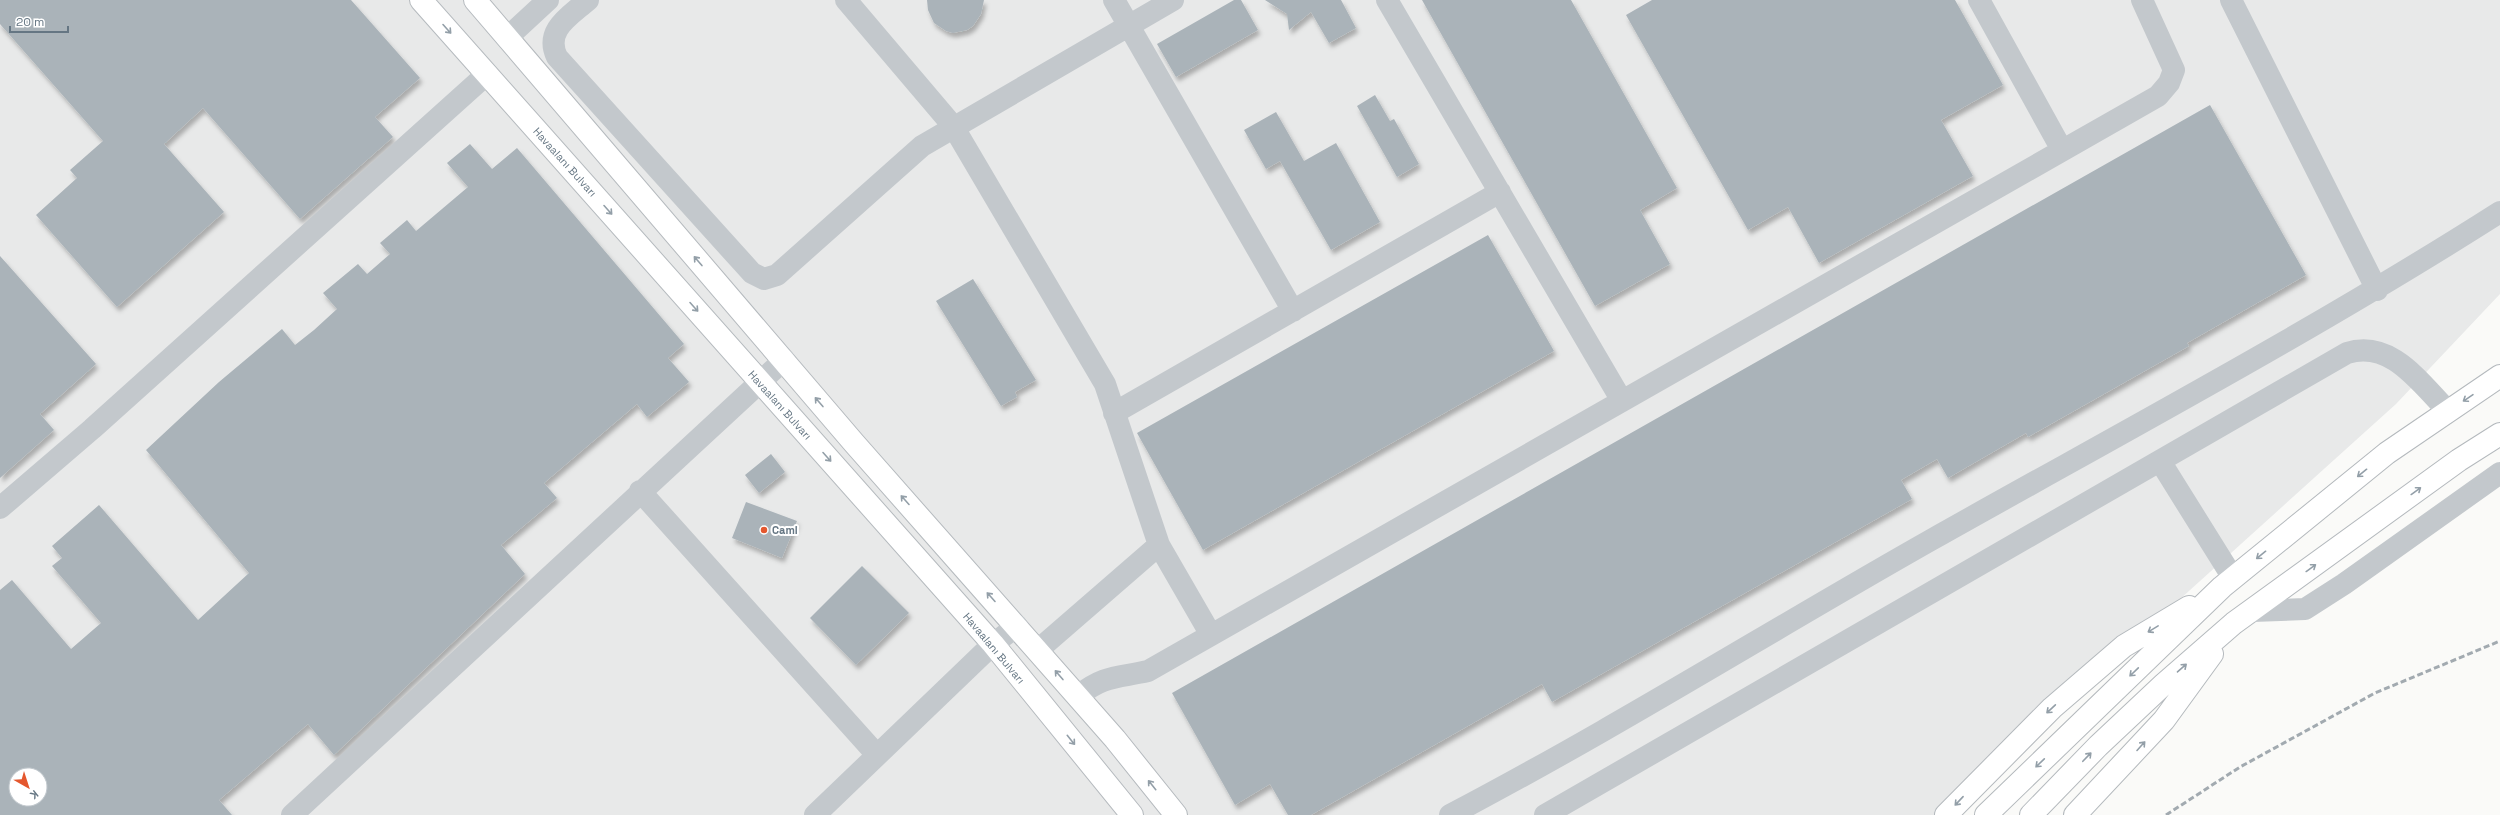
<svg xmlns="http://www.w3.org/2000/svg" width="2500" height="815" viewBox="0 0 2500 815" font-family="'Space Grotesk',sans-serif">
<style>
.built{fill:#e8e9e9;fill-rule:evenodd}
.building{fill:#aab3b9;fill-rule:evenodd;filter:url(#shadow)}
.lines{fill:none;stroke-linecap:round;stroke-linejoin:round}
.major-casing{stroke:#b5babe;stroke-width:24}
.highway-casing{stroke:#b4b9bd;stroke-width:24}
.minor{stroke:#c3c8cc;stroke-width:22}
.major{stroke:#fff;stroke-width:22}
.highway{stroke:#fff;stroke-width:22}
.rail{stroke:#a2aab0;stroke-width:3;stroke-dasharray:6 3;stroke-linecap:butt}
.oneway{stroke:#939fa8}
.poi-dot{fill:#e4572e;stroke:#fff;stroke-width:1.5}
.labels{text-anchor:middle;stroke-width:4;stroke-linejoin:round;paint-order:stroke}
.street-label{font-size:11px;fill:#657683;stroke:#fff}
.poi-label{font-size:11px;font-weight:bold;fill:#657683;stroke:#fff;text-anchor:start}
</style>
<defs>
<filter id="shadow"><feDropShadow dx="2.5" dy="4.5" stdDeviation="2" flood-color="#0004"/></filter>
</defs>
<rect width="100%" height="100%" fill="#fafaf8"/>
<!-- built -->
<path class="built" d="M 0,0 L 2500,0 L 2500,294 L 2396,404 L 1941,815 L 0,815 ZM 16,775 L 40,775 L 40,799 L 16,799 Z"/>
<!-- building -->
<path class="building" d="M 0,0 L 351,0 L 420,78 L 375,117 L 393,137 L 300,219 L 203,108 L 164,144 L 224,212 L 117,307 L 36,215 L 77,178 L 70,170 L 103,141 L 0,24 Z
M 927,0 L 984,0 L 981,14 L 973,26 L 967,30 L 953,33 L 946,31 L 934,23 L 928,10 Z
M 1234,0 L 1241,0 L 1258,30 L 1176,77 L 1157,44 Z
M 1265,0 L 1341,0 L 1356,28 L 1329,43 L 1311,12 L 1289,30 L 1287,14 Z
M 1422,0 L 1571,0 L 1677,188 L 1640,210 L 1670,264 L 1595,306 Z
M 1652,0 L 1955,0 L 2003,85 L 1941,120 L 1973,176 L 1819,263 L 1788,207 L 1748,230 L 1626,15 Z
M 1375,95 L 1390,121 L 1394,119 L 1419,164 L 1397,177 L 1357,106 Z
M 2210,105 L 2306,275 L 2187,343 L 2189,346 L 2028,437 L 2026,433 L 1948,478 L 1937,459 L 1901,480 L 1912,499 L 1552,702 L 1542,684 L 1311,815 L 1288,815 L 1270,784 L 1235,805 L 1172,693 Z
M 1276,112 L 1304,161 L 1336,143 L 1380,222 L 1331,250 L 1280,161 L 1266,169 L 1244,130 Z
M 470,144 L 492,169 L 517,148 L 684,344 L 668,358 L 689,382 L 647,417 L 637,404 L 544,483 L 557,498 L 501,545 L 525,574 L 334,755 L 308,724 L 219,800 L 232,815 L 0,815 L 0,590 L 12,580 L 71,649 L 101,623 L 52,566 L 62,558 L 52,546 L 99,505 L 198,620 L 249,573 L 146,450 L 219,382 L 282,329 L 295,345 L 314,330 L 337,309 L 323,293 L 358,264 L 367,274 L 390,254 L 380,243 L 407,220 L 416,231 L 468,187 L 447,163 ZM 16,775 L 40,775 L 40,799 L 16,799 Z
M 1488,235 L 1554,351 L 1203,550 L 1137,433 Z
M 0,256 L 96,364 L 40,414 L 54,430 L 0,478 Z
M 973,279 L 1036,380 L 1015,392 L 1017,397 L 1001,406 L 936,301 Z
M 771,454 L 785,472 L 759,493 L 745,475 Z
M 746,502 L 797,521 L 782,558 L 732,538 Z
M 862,566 L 909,613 L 856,665 L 810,618 Z"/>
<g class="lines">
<!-- major casing -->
<g class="major-casing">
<path id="major" d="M 421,0 L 993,644 L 1132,815
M 475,0 L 854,443 L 1115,739 L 1176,815"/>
</g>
<!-- highway casing -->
<g class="highway-casing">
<path id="highway" d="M 1946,815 L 2052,708 L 2124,646 L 2189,607
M 1986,815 L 2222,587 L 2387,453 L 2500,376
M 2031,815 L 2098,746 L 2164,684 L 2234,623 L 2459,460 L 2500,434
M 2075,815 L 2164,720 L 2212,654"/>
</g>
<!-- minor -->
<path class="minor" d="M 588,0 C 570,16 544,30 557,57 L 752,273 L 764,279 L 777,275 L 922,146 L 1173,0
M 846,0 L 953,126 L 1105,384 L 1159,545 L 1211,635
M 1114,0 L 1293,311
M 1387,0 L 1622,401
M 1979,0 L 2062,150
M 2231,0 L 2377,290
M 507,38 L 548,0
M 1114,413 L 1500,192
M 2160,461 L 2233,578
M 640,491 L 877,755
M 0,508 L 92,429 L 487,74
M 2252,611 L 2305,609 L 2344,584 L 2500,473
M 1038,650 L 1159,545
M 1078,696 C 1104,675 1117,678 1148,671 L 2158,96 L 2169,83 L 2174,70 L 2142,0
M 292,815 L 784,360
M 815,815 L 993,644 L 1017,626
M 1450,815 C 1614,729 1770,631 1931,540 C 2121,433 2315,330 2500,212
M 1545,815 L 2347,353 C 2391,339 2420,383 2448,411"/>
<!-- major -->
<use href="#major" class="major"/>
<!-- highway -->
<use href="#highway" class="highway"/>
<!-- rail -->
<path class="rail" d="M 2166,815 L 2240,767 L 2375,693 L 2500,641"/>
</g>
<!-- one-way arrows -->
<defs><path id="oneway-shaft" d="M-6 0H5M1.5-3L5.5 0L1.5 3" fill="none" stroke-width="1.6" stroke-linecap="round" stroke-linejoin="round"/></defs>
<g class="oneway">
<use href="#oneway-shaft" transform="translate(447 29) rotate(48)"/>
<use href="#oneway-shaft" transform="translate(608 210) rotate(48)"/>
<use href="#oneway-shaft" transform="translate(698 261) rotate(-131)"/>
<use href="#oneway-shaft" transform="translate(694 307) rotate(48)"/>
<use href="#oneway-shaft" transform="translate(2468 398) rotate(146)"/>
<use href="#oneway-shaft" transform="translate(819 402) rotate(-131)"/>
<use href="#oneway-shaft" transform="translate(827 457) rotate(48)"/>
<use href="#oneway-shaft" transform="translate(2362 473) rotate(141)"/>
<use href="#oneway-shaft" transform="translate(2416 491) rotate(-36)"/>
<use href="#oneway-shaft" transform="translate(905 500) rotate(-132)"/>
<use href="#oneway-shaft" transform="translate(2261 555) rotate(141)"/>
<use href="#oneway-shaft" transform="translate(2311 568) rotate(-36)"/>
<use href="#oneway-shaft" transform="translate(991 597) rotate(-132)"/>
<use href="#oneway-shaft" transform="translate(2153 629) rotate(149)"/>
<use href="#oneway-shaft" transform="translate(2182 668) rotate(-41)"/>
<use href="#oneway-shaft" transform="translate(2134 672) rotate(136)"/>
<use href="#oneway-shaft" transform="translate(1059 675) rotate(-131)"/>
<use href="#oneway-shaft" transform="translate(2051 709) rotate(137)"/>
<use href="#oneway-shaft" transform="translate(1071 740) rotate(51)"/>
<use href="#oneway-shaft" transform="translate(2141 746) rotate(-48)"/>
<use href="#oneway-shaft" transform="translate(2087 757) rotate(-46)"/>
<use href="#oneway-shaft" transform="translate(2040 763) rotate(136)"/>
<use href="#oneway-shaft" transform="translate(1152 785) rotate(-129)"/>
<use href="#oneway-shaft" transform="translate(1959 801) rotate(133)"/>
</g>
<!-- markers -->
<circle class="poi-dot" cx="764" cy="530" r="4"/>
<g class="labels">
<!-- street labels -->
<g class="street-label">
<text transform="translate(565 162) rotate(48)" y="4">Havaalanı Bulvarı</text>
<text transform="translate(780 405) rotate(48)" y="4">Havaalanı Bulvarı</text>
<text transform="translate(994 648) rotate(50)" y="4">Havaalanı Bulvarı</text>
</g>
<!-- poi labels -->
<g class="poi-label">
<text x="772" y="534">Cami</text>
</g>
</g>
<!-- north arrow -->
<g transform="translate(28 787) rotate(141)"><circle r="19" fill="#ffffff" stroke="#c1c8cd"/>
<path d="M0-3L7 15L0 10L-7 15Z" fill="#e4572e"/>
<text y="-6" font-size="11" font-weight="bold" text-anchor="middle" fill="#657683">K</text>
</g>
<!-- scale -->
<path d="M10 26v6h58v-6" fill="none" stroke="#657683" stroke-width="2"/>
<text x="16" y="26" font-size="12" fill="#657683" stroke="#ffffff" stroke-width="3" paint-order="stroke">20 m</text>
</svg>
